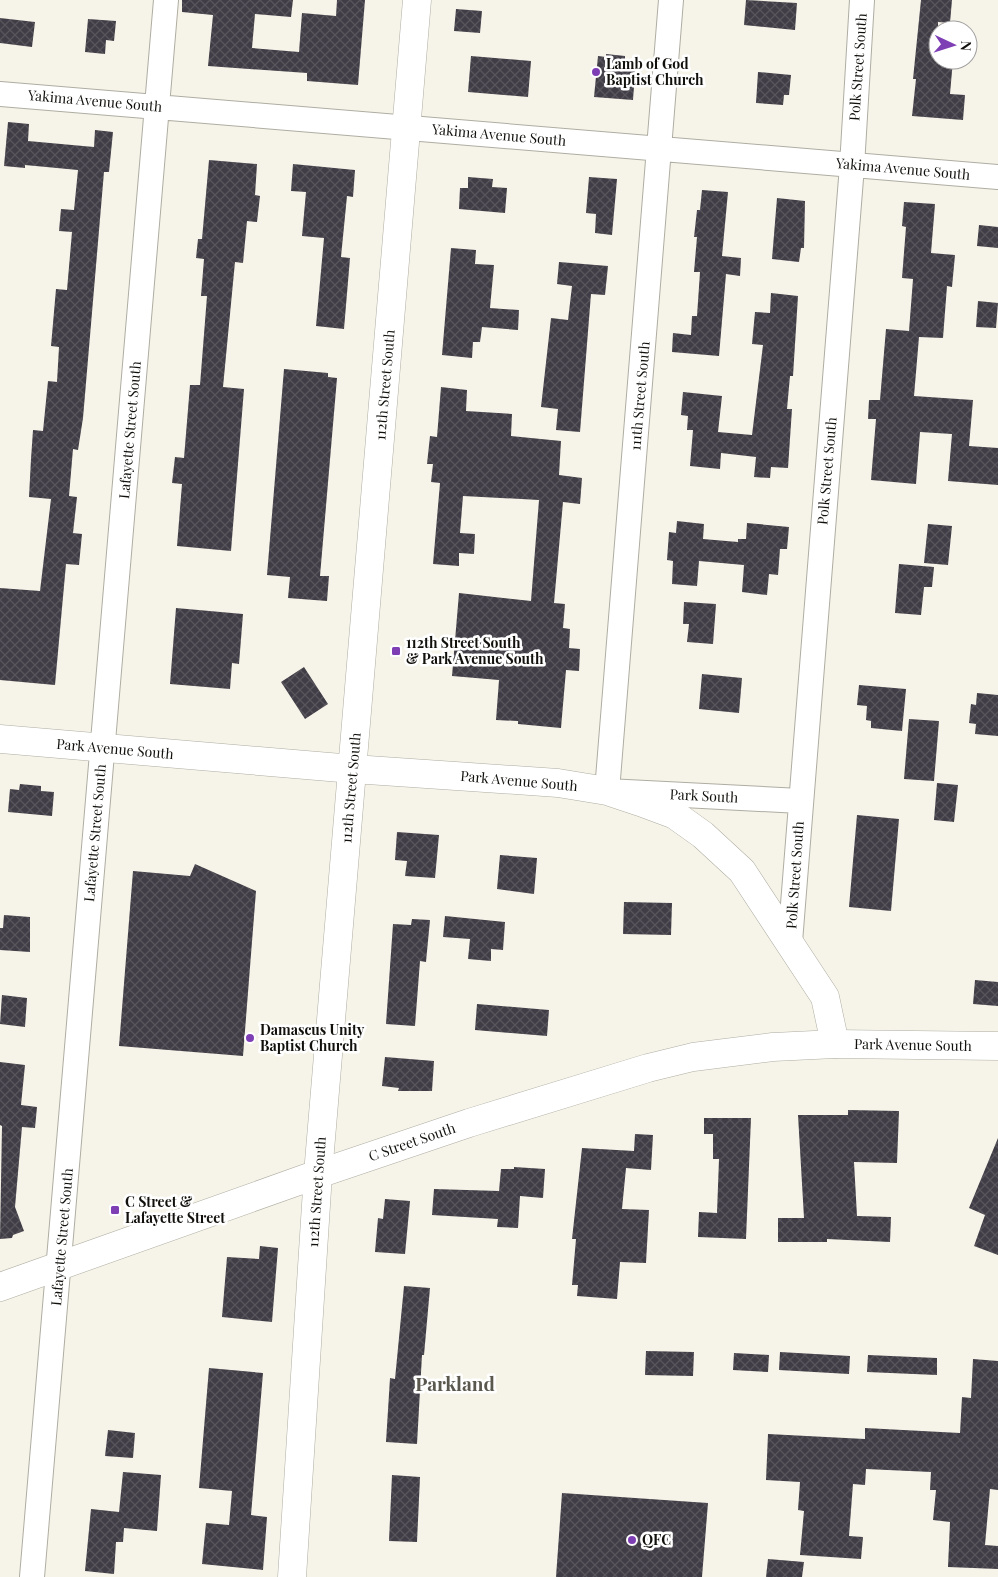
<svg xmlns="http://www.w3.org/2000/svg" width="998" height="1577" viewBox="0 0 998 1577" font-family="'Playfair Display',serif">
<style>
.building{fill:url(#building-cross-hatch)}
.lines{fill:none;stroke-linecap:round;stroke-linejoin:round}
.minor-casing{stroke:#afada2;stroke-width:26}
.tertiary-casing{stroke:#afada2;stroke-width:29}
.secondary-casing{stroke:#afada2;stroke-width:29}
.minor{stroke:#fff;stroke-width:24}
.tertiary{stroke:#fff;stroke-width:28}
.secondary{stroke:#fff;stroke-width:28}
.poi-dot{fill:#7e3fb5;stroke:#fff;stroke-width:2}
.labels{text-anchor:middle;stroke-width:5;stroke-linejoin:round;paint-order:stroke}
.poi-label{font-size:14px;font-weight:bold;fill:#11100c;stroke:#fff;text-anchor:start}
.street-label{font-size:14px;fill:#11100c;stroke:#fff}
.district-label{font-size:19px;font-weight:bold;fill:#5a584e;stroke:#fff}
</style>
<defs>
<pattern id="building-cross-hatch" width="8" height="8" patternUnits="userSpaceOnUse" patternTransform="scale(1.25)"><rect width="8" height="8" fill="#413d46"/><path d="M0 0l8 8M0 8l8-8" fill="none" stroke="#59555c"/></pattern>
</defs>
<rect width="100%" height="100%" fill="#f6f4e9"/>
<!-- building -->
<path class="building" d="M 182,0 L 293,0 L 291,17 L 255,14 L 252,48 L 299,52 L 302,13 L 336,16 L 337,0 L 365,0 L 358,85 L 307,81 L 307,73 L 208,66 L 213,15 L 182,12 Z
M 746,0 L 797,3 L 795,30 L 744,25 Z
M 921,0 L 952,0 L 950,23 L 938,22 L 938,60 L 953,60 L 950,94 L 965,95 L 963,120 L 912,116 L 916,79 L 913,79 Z
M 456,9 L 482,11 L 480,33 L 454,31 Z
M 0,18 L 35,22 L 32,47 L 0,43 Z
M 88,19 L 116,21 L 114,41 L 106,40 L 105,54 L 85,52 Z
M 606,54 L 625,56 L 625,59 L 636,60 L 633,100 L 594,97 L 598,56 L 606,57 Z
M 471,56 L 531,61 L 528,97 L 468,92 Z
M 758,72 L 791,75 L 789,95 L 784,95 L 783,105 L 756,103 Z
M 8,122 L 29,124 L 28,141 L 94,147 L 95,130 L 113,132 L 109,172 L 104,172 L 83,418 L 78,450 L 73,449 L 69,496 L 77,497 L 73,533 L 82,534 L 79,565 L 66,564 L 55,685 L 0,680 L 0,588 L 40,591 L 51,499 L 29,497 L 31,459 L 33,430 L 43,431 L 48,381 L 57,382 L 59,347 L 51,346 L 56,289 L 67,290 L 72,232 L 59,231 L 61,209 L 74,210 L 78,170 L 25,165 L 25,168 L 4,166 Z
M 209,160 L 257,164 L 255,195 L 260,196 L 257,222 L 247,221 L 243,263 L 235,262 L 223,387 L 244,389 L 231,551 L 177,546 L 182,484 L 172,483 L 175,457 L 184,458 L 190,385 L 200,385 L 207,296 L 201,296 L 204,259 L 196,258 L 198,239 L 202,239 Z
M 293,164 L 355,170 L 353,197 L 347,196 L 341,257 L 350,258 L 344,329 L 316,326 L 324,238 L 302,236 L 306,192 L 291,191 Z
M 468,177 L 493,179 L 492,187 L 507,188 L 505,213 L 459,209 L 460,188 L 468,188 Z
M 589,177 L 617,179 L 612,235 L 595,233 L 596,214 L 586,213 Z
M 702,190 L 728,192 L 722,256 L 741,258 L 740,276 L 726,274 L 719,356 L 672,352 L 673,333 L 691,335 L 692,316 L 697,316 L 700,272 L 694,272 L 697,237 L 694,237 L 697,210 L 700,210 Z
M 777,198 L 805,201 L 804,248 L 801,248 L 799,262 L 772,259 Z
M 904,202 L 935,204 L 931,253 L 955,255 L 952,287 L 947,286 L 943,338 L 919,337 L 914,396 L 973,400 L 969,446 L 998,448 L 998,485 L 948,481 L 952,434 L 920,432 L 916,484 L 871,480 L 876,419 L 868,419 L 869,400 L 880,400 L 886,329 L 909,331 L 913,279 L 902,278 L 906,227 L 902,226 Z
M 979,225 L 998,227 L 998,248 L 977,246 Z
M 451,248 L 476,250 L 475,264 L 494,265 L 490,308 L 519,310 L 518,330 L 482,327 L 480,342 L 473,342 L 472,358 L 442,355 Z
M 559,262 L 608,266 L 605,295 L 591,294 L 580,432 L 556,430 L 558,409 L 541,407 L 551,318 L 568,320 L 572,286 L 557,284 Z
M 771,293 L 798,296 L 793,376 L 790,376 L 787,409 L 792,409 L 788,468 L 771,467 L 770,478 L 754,477 L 756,457 L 721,453 L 720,469 L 690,466 L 693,430 L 687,430 L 688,416 L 681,415 L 683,392 L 722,396 L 718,432 L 752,435 L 763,345 L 752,344 L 755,312 L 770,313 Z
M 978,301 L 998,303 L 996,328 L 976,327 Z
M 284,369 L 328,373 L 328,377 L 337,378 L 320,576 L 329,576 L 327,601 L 288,598 L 290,577 L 267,575 Z
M 441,387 L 467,390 L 466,411 L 512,414 L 511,436 L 561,441 L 559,475 L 582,478 L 580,504 L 563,502 L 554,603 L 565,604 L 563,628 L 570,629 L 569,648 L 580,649 L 579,671 L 566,670 L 561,728 L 518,724 L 518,721 L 496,720 L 499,680 L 452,676 L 459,593 L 531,601 L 539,500 L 463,496 L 460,533 L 475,534 L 474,554 L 459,553 L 459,566 L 433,564 L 440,483 L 431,482 L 433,464 L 427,464 L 430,436 L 437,437 Z
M 677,521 L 704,524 L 703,539 L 738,542 L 738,539 L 746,539 L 747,523 L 789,527 L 787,549 L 780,549 L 778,575 L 769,574 L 767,595 L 742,592 L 744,565 L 699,561 L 697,586 L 672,584 L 673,561 L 667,560 L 669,532 L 676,533 Z
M 928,524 L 952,526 L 948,565 L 924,563 Z
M 899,564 L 934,567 L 932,587 L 924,587 L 921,615 L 895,613 Z
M 684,602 L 716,604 L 713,644 L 687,642 L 689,624 L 683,624 Z
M 176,608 L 243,614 L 239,664 L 232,663 L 230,689 L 170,684 Z
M 304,667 L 328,704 L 305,719 L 281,682 Z
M 702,674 L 742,678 L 739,713 L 699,709 Z
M 859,685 L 906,689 L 902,731 L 871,728 L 871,721 L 866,720 L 867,706 L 857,705 Z
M 977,693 L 998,695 L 998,736 L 975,734 L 976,724 L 969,723 L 971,704 L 976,705 Z
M 909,719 L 939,721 L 934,781 L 904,779 Z
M 937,783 L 958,785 L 954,822 L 934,820 Z
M 20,784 L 41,786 L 41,791 L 54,792 L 52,816 L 8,812 L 10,789 L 19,790 Z
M 857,815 L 899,819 L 891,911 L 849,907 Z
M 397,832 L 439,835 L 435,878 L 405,876 L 407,861 L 395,860 Z
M 500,855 L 537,858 L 534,894 L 497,889 Z
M 195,864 L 256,891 L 243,1056 L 119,1046 L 133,871 L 190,876 Z
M 624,902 L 672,903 L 671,935 L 623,934 Z
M 4,915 L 30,917 L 30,952 L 0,950 L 0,928 L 3,928 Z
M 445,916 L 505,922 L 503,950 L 491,949 L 491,961 L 468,959 L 470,939 L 443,937 Z
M 412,919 L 430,920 L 426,962 L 420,961 L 415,1026 L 386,1024 L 393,924 L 411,925 Z
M 975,980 L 998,982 L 998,1006 L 973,1004 Z
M 2,995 L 27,998 L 25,1027 L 0,1024 Z
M 477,1004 L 549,1010 L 547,1036 L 475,1030 Z
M 385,1057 L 434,1061 L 432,1091 L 398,1091 L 399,1088 L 382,1086 Z
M 0,1062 L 25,1065 L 21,1105 L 37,1107 L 35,1128 L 22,1127 L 15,1207 L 24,1231 L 13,1235 L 12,1238 L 0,1239 L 2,1126 L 0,1125 Z
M 848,1110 L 899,1111 L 897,1163 L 854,1162 L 857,1216 L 891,1217 L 890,1242 L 827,1239 L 827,1242 L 778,1242 L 778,1218 L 804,1218 L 798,1115 L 848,1115 Z
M 704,1118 L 751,1118 L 746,1239 L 698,1237 L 699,1212 L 717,1213 L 719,1159 L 713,1159 L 713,1134 L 704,1134 Z
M 635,1134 L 653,1135 L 651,1170 L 626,1168 L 622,1209 L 649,1210 L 646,1263 L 620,1262 L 617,1299 L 577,1296 L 578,1285 L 572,1285 L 576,1239 L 572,1239 L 582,1148 L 634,1151 Z
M 998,1138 L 998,1255 L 974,1246 L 985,1215 L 969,1208 Z
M 514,1167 L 545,1169 L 543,1198 L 520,1196 L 518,1228 L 497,1227 L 498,1219 L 432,1215 L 434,1189 L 499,1191 L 501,1169 L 514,1169 Z
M 385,1199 L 410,1201 L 405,1254 L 375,1252 L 378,1218 L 383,1219 Z
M 260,1246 L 278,1248 L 272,1322 L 222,1317 L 227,1257 L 259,1259 Z
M 404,1286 L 430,1288 L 424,1355 L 422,1355 L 417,1444 L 386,1442 L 390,1378 L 395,1379 Z
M 646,1351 L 694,1352 L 693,1376 L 645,1375 Z
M 780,1352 L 850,1356 L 849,1374 L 779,1370 Z
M 734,1353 L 769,1355 L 768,1372 L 733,1370 Z
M 868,1355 L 937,1358 L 937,1375 L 867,1372 Z
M 973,1359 L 998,1361 L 998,1490 L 990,1489 L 985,1545 L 998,1546 L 998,1569 L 948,1567 L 950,1522 L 933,1520 L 936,1490 L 930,1490 L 931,1472 L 866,1469 L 865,1485 L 853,1484 L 849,1536 L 863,1537 L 861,1559 L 800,1555 L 804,1511 L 798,1510 L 800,1482 L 766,1480 L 768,1434 L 865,1439 L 865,1428 L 960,1433 L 962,1397 L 971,1398 Z
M 209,1368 L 263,1373 L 251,1515 L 267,1517 L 263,1570 L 202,1564 L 206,1523 L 229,1525 L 232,1491 L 199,1488 Z
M 108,1430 L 135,1433 L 133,1458 L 105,1456 Z
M 123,1472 L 161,1475 L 157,1531 L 124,1528 L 123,1542 L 116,1542 L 114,1574 L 85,1571 L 91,1509 L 119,1512 Z
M 392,1475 L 420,1477 L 417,1542 L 389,1541 Z
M 562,1493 L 708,1503 L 702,1577 L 556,1577 Z
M 768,1559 L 804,1562 L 802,1577 L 766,1577 Z"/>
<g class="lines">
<!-- minor casing -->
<g class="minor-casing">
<path id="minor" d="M 671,0 L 607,791 L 800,801
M 0,94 L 998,177
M 790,942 L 852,166 L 862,0
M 32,1577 L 166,0"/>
</g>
<!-- tertiary casing -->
<g class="tertiary-casing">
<path id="tertiary" d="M 0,739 L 353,769 L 558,783 L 607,791 L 640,802 L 675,815 L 703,835 L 742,871 L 825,997 L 835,1044"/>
</g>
<!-- secondary casing -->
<g class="secondary-casing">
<path id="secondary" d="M 0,1287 L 318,1174 L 469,1123 L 648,1068 L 693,1057 L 773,1047 L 835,1044 L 998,1046
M 292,1577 L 318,1174 L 417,0"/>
</g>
<!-- minor -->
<use href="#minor" class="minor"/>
<!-- tertiary -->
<use href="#tertiary" class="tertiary"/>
<!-- secondary -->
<use href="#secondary" class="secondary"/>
</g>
<!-- markers -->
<g class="poi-dot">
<circle cx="596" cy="72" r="5"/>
<rect x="391" y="646" width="10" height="10" rx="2.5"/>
<circle cx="250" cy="1038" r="5"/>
<rect x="110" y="1205" width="10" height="10" rx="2.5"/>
<circle cx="632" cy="1540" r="5"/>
</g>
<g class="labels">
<!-- poi labels -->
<g class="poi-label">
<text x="606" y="69">Lamb of God<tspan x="606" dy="16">Baptist Church</tspan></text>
<text x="406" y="648">112th Street South<tspan x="406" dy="16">&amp; Park Avenue South</tspan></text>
<text x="260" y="1035">Damascus Unity<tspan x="260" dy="16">Baptist Church</tspan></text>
<text x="125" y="1207">C Street &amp;<tspan x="125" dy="16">Lafayette Street</tspan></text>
<text x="642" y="1545">QFC</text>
</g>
<!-- street labels -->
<g class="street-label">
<text transform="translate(858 67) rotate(-86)" y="5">Polk Street South</text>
<text transform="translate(95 101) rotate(5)" y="5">Yakima Avenue South</text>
<text transform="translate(499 135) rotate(5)" y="5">Yakima Avenue South</text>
<text transform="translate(903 169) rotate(5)" y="5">Yakima Avenue South</text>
<text transform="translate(385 385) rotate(-85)" y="5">112th Street South</text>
<text transform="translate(640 396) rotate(-85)" y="5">111th Street South</text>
<text transform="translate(130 430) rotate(-85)" y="5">Lafayette Street South</text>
<text transform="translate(827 471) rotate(-85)" y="5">Polk Street South</text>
<text transform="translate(115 749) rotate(5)" y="5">Park Avenue South</text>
<text transform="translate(519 781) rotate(5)" y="5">Park Avenue South</text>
<text transform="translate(351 788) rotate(-85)" y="5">112th Street South</text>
<text transform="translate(704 796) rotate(3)" y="5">Park South</text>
<text transform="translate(95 833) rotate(-85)" y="5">Lafayette Street South</text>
<text transform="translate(795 875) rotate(-86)" y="5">Polk Street South</text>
<text transform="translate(913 1045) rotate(1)" y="5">Park Avenue South</text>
<text transform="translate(412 1142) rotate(-19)" y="5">C Street South</text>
<text transform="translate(317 1192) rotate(-86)" y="5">112th Street South</text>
<text transform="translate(62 1237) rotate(-85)" y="5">Lafayette Street South</text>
</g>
<!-- district labels -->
<g class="district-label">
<text x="455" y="1391">Parkland</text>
</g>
</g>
<!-- north arrow -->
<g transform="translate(953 45) rotate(94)"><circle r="24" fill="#ffffff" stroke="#a09f9e"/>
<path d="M0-4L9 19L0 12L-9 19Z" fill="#7e3fb5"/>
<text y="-8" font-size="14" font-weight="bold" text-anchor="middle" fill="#11100c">N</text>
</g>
</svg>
